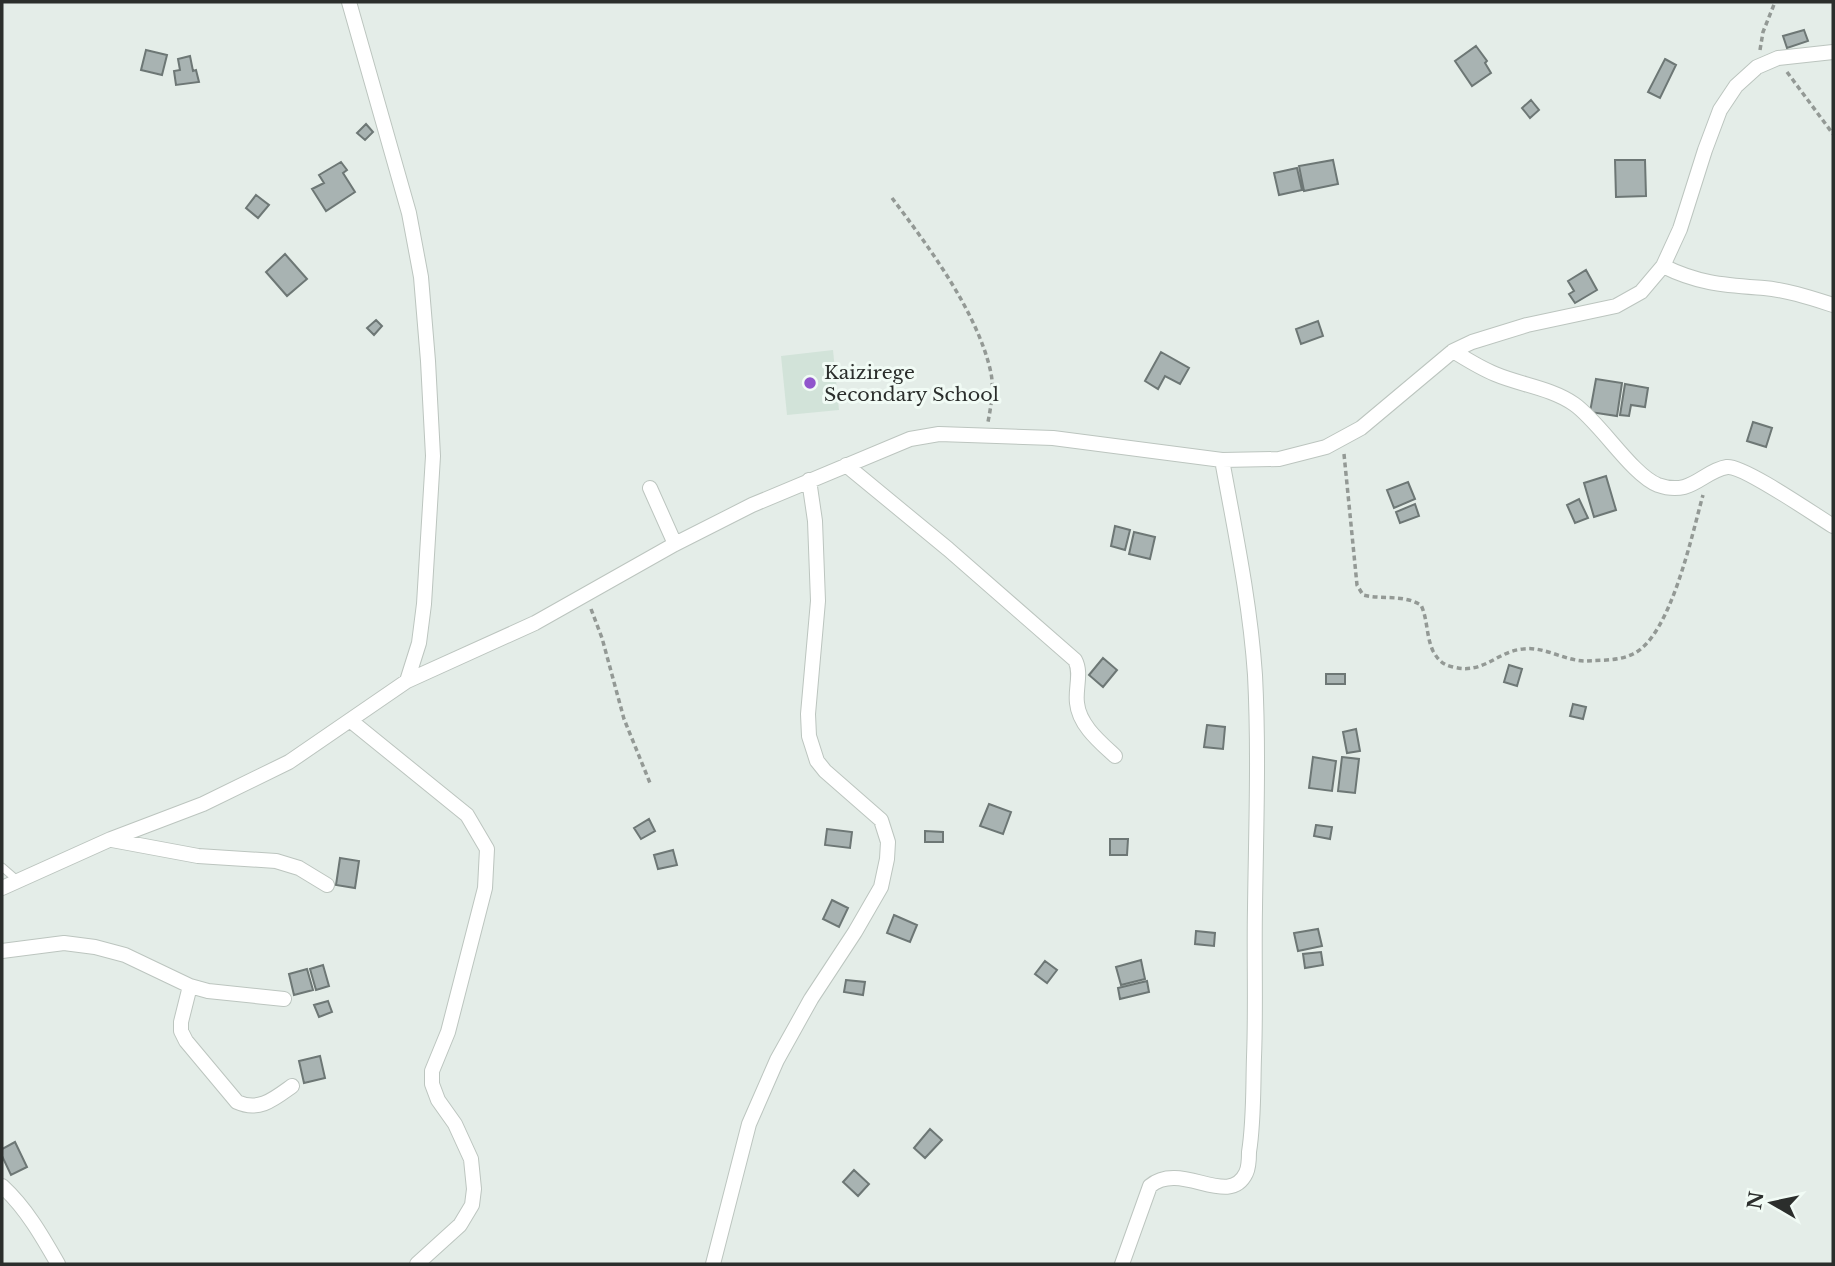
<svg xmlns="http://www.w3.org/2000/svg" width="1835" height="1266" viewBox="0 0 1835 1266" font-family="'Libre Baskerville',serif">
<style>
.built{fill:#d2e3d9}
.building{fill:#a8b3b2;stroke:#6d7775;stroke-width:2}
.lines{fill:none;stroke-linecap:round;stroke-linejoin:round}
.service-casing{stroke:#bcc5bf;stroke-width:9}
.minor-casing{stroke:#bcc5bf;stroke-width:16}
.path{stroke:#939995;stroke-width:3.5;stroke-dasharray:5 3.5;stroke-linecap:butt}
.service{stroke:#fff;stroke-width:7}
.minor{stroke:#fff;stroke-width:14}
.poi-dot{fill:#9055cc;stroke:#f1fbf5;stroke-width:2.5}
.labels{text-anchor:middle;stroke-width:6;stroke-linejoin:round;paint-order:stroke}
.poi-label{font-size:19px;fill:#2b2e2c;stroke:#f1fbf5;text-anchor:start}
</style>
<rect width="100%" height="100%" fill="#e4ede8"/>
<!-- built -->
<path class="built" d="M 833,350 L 839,410 L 787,415 L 781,356 Z"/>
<!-- building -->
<path class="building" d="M 1804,30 L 1808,41 L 1787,48 L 1783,36 Z
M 1476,46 L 1487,61 L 1485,63 L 1491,73 L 1472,86 L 1455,61 Z
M 146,50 L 167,55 L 162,75 L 141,70 Z
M 190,56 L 193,71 L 196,70 L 199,82 L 176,85 L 174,71 L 180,70 L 178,59 Z
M 1665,59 L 1676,65 L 1660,98 L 1648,92 Z
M 1531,100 L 1539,110 L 1530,118 L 1522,108 Z
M 366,124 L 373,132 L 365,140 L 357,133 Z
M 1333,160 L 1338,184 L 1304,191 L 1299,166 Z
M 1615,160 L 1645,160 L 1646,196 L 1616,197 Z
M 341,162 L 347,170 L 343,173 L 355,192 L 326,211 L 312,189 L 324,183 L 319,175 Z
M 1297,168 L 1302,190 L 1279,195 L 1274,173 Z
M 256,195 L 269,205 L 258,218 L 246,208 Z
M 285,254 L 307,279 L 287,296 L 266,272 Z
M 1586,270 L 1597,290 L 1575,303 L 1569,294 L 1574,291 L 1568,281 Z
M 376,320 L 382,326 L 374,335 L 367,328 Z
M 1318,321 L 1323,336 L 1301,344 L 1296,329 Z
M 1161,352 L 1189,368 L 1180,384 L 1165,376 L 1158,389 L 1145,381 Z
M 1596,379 L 1622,383 L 1617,416 L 1590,412 Z
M 1625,384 L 1648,388 L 1645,407 L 1631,405 L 1629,416 L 1620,415 Z
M 1753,422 L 1772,428 L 1766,447 L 1747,441 Z
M 1606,476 L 1616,510 L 1594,517 L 1584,483 Z
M 1408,482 L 1415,499 L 1394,508 L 1387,490 Z
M 1579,499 L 1588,518 L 1575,523 L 1567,505 Z
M 1415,504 L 1419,516 L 1400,523 L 1396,512 Z
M 1115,526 L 1130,530 L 1125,550 L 1111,546 Z
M 1134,532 L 1155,537 L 1150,559 L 1129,554 Z
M 1103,658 L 1117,670 L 1103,687 L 1089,675 Z
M 1509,665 L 1522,669 L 1517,686 L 1504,682 Z
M 1326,674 L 1345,674 L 1345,684 L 1326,684 Z
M 1573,704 L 1586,707 L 1583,719 L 1570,716 Z
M 1207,725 L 1225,727 L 1223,749 L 1204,747 Z
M 1356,729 L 1360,751 L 1347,753 L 1343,732 Z
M 1313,757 L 1336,761 L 1332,791 L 1309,788 Z
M 1342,757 L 1359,759 L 1355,793 L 1338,791 Z
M 989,804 L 1011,812 L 1003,834 L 980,826 Z
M 649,819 L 655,831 L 641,839 L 634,828 Z
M 1316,825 L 1332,827 L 1330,839 L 1314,836 Z
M 827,829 L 852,832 L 850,848 L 825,845 Z
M 925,831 L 943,832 L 943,842 L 925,842 Z
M 1110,839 L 1128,839 L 1127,855 L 1110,855 Z
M 673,850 L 677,865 L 658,869 L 654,855 Z
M 340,858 L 359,861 L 355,888 L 336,885 Z
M 832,900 L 848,908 L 839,927 L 823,919 Z
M 894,915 L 917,925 L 910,942 L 887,933 Z
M 1318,929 L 1322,946 L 1298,951 L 1294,933 Z
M 1196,931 L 1215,933 L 1214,946 L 1195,944 Z
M 1321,952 L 1323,965 L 1305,968 L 1303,954 Z
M 1141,960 L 1145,979 L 1121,985 L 1116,967 Z
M 1045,961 L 1057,970 L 1047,983 L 1035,974 Z
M 323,965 L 329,986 L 316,990 L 310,969 Z
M 307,969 L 313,990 L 294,995 L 289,974 Z
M 846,980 L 865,982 L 863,995 L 844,992 Z
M 1147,981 L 1149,992 L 1120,999 L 1118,988 Z
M 328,1001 L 332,1012 L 319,1017 L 314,1005 Z
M 320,1056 L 325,1078 L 304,1083 L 299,1061 Z
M 930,1129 L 942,1140 L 925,1158 L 914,1148 Z
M 15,1142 L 27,1167 L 11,1175 L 2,1156 L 2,1149 Z
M 854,1170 L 869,1184 L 858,1196 L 843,1182 Z"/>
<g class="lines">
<!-- service casing -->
<g class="service-casing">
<path id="service" d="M 2,867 L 17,880"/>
</g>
<!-- minor casing -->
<g class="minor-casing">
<path id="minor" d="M 349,2 L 409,213 L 421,277 L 428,361 L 433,456 L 424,604 L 419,643 L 407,681
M 1663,266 C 1699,284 1725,285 1764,288 C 1787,290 1811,298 1833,305
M 1453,351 C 1466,359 1480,368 1495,374 C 1521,385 1551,388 1574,404 C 1600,422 1632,475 1658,485 C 1692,497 1702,471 1727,467 C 1743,465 1815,515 1833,526
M 846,465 L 948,549 L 1075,660 C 1082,673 1075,689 1077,703 C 1079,725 1100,742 1115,756
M 650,488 L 675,544
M 351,721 L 467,815 L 487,849 L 485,888 L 448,1032 L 432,1071 L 432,1084 L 438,1100 L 455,1124 L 471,1159 L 474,1189 L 472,1205 L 460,1225 L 417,1264
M 112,840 L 198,856 L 276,861 L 299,868 L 327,885
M 2,888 L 111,839 L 203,804 L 289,762 L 407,681 L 535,623 L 675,544 L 752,505 L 910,439 L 939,434 L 1053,438 L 1222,460 L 1279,459 L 1326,447 L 1361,428 L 1453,351 L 1472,342 L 1527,325 L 1616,306 L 1641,292 L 1663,266 L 1680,229 L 1705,150 L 1720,110 L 1736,86 L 1757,67 L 1778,58 L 1833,52
M 2,951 L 64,943 L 95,947 L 125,955 L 190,986 L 208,991 L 284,999
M 190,986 L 181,1022 L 181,1031 L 186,1041 L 237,1102 C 259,1112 274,1099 292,1086
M 2,1186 C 26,1208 42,1236 58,1264
M 713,1264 L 749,1124 L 777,1060 L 811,999 L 855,932 L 881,887 L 887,859 L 888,842 L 881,820 L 825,771 L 817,761 L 809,736 L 808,714 L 818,601 L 815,521 L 809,480
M 1122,1264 L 1150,1186 C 1181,1160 1229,1209 1246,1173 C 1249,1167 1249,1158 1249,1152 C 1254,1121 1253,1088 1254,1057 C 1256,1007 1254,958 1255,908 C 1256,830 1259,752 1255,675 C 1250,602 1235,531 1222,460"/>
</g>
<!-- path -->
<path class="path" d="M 1760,50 L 1763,32 L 1775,2
M 1787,72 L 1833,134
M 892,198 C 929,247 978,313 991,373 C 994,389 991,406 988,422
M 1344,454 L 1357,585 L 1363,595 C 1383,600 1402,594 1421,605 C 1428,620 1426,636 1433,651 C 1438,660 1443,665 1453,667 C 1484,675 1497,651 1523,649 C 1545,646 1564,661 1586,661 C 1601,660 1619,661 1633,654 C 1671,636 1692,534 1703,495
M 591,609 L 602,638 L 624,719 L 650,783"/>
<!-- service -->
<use href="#service" class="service"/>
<!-- minor -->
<use href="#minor" class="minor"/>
</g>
<!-- markers -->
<circle class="poi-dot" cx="810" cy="383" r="7"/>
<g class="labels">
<!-- poi labels -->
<g class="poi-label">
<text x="824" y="379">Kaizirege<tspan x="824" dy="22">Secondary School</tspan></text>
</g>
</g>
<!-- border -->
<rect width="1835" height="1266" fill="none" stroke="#2b2e2c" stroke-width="7"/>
<!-- north arrow -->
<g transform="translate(1772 1203) rotate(279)" stroke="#f1fbf5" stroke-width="5" paint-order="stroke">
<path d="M0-5L12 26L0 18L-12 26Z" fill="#2b2e2c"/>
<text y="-10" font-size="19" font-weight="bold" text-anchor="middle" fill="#2b2e2c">N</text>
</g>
</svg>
